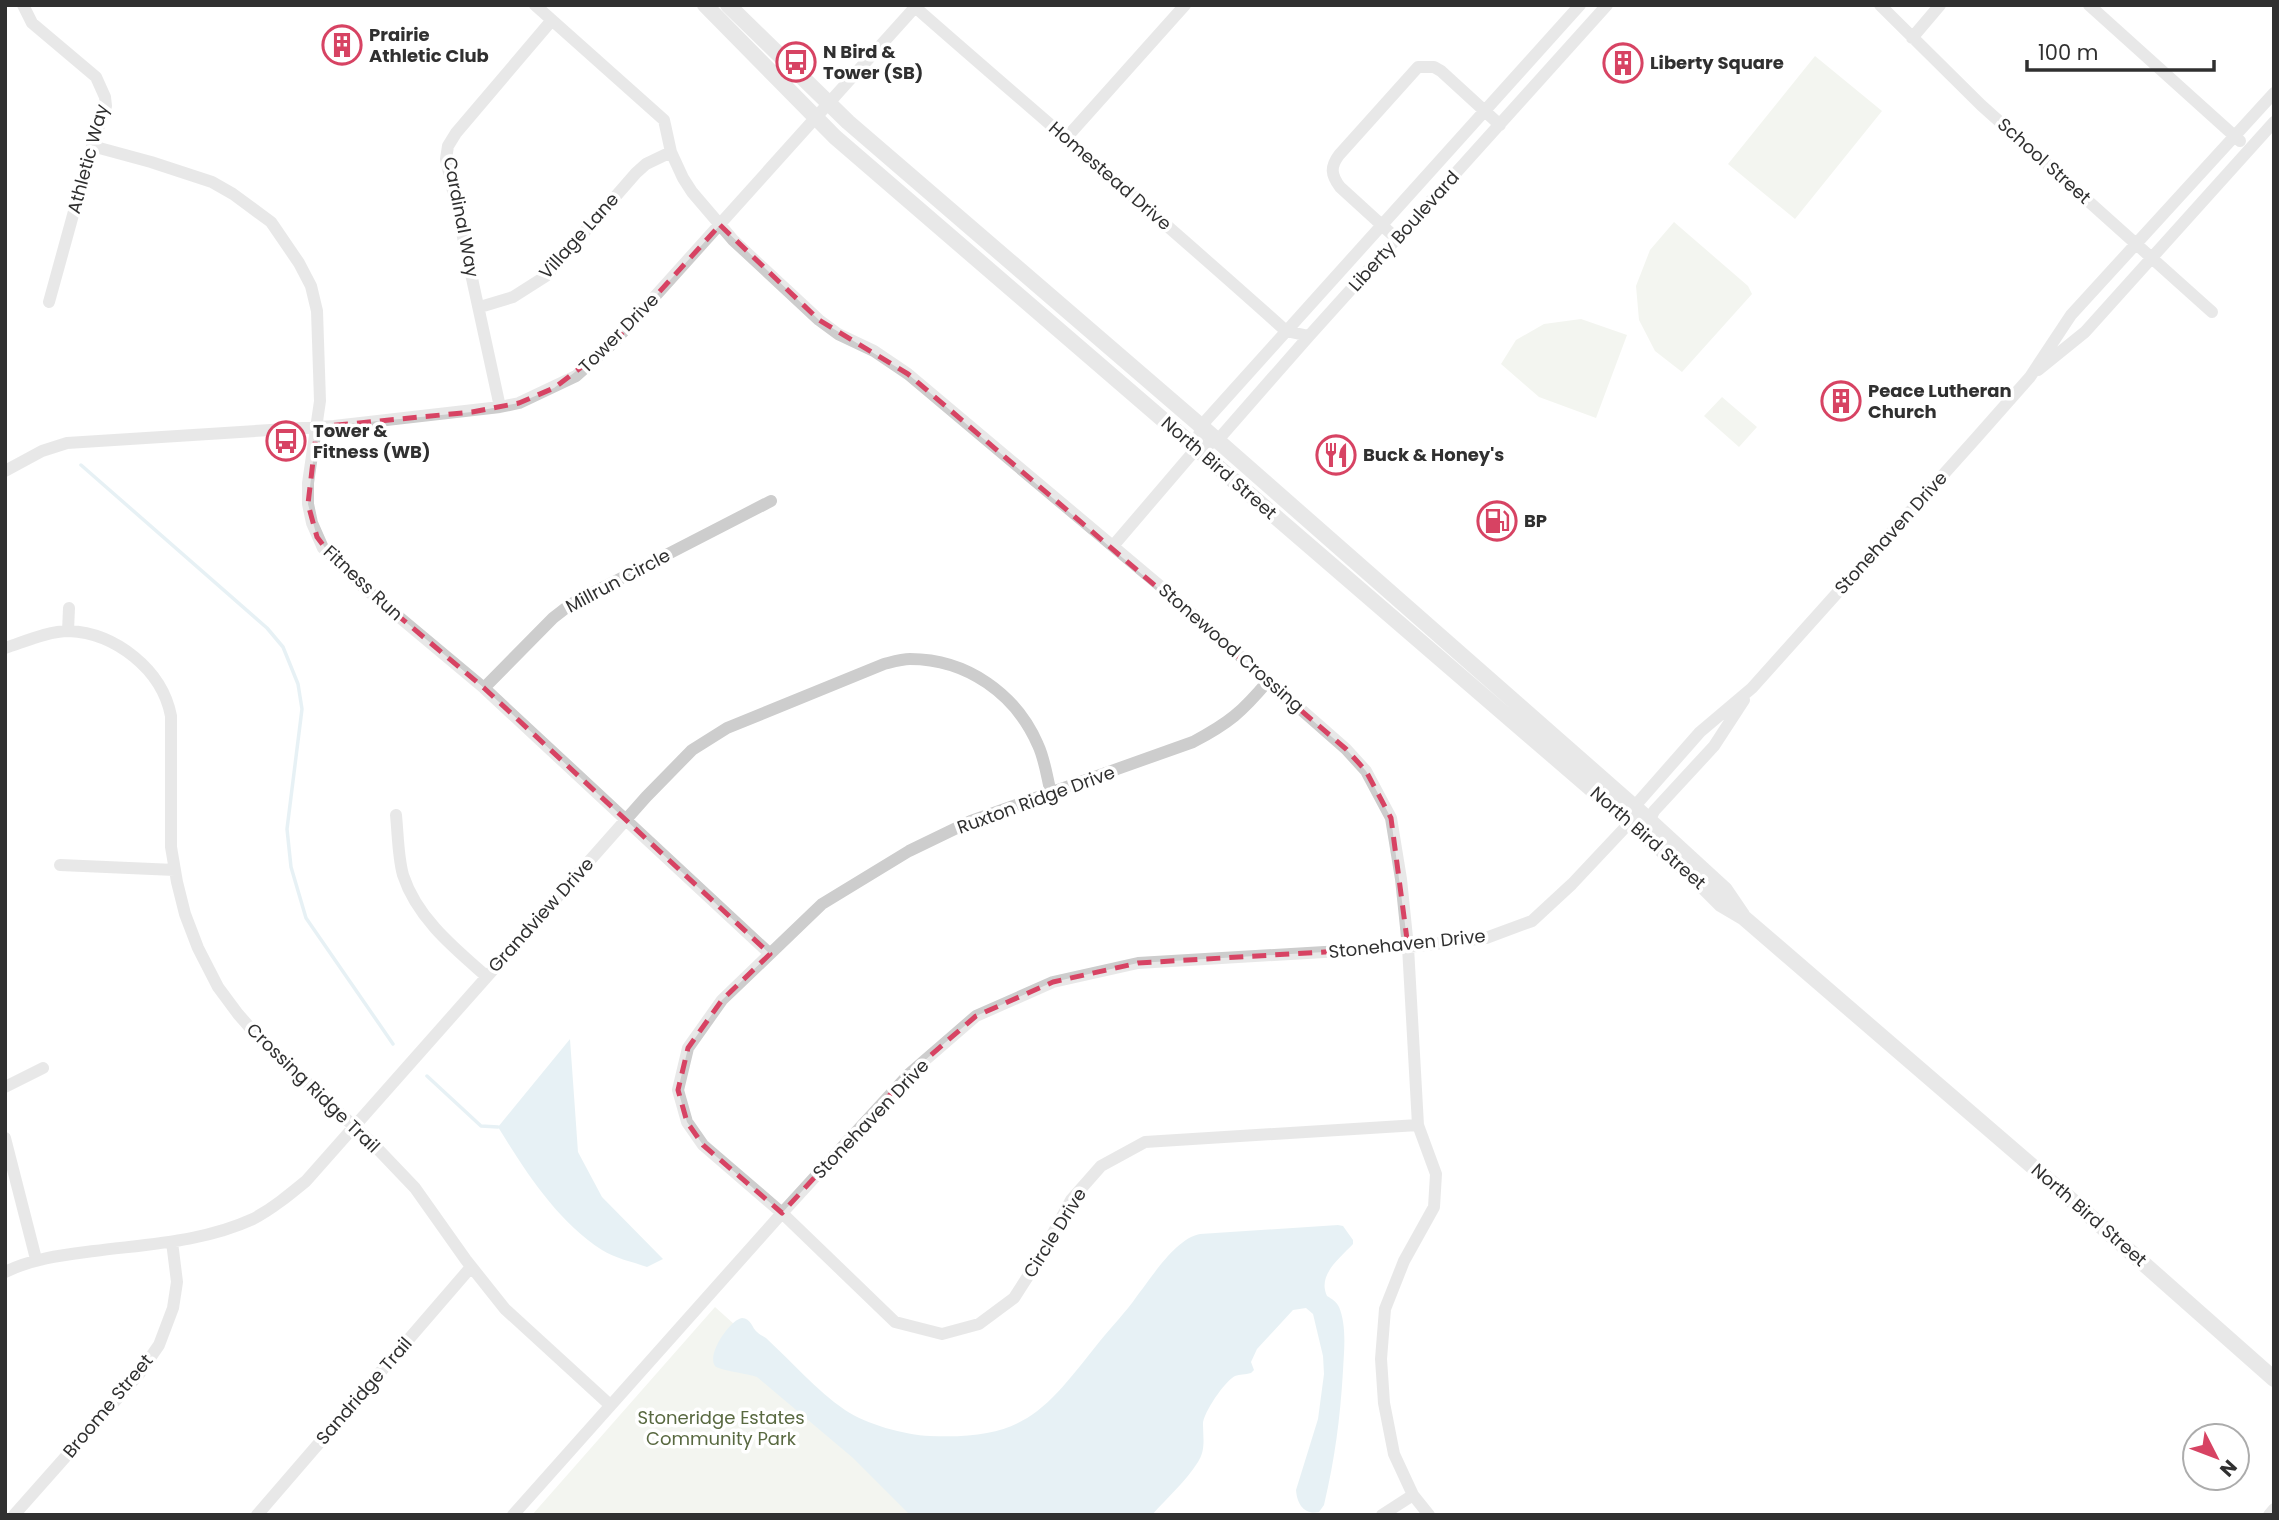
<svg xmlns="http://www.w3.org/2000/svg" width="2279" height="1520" viewBox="0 0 2279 1520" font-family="Poppins,sans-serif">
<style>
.green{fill:#e5e9dd}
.water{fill:#cbe1e8}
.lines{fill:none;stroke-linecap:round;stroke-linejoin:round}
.stream{stroke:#cbe1e8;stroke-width:3.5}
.minor{stroke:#cdcdcd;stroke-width:12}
.tertiary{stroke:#cdcdcd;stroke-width:16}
.marked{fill:none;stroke:#d74363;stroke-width:5;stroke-dasharray:14 9;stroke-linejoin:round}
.labels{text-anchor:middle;stroke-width:7;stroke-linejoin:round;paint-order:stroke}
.poi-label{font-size:18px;font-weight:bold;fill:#303030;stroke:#fff;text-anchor:start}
.street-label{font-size:18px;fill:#303030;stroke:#fff}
.park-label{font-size:18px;fill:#596941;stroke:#fff}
</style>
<rect width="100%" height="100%" fill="#fff"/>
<!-- green -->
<path class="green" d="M 1815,56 L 1882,111 L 1795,219 L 1728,164 Z
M 1674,222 L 1748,286 L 1752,294 L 1682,372 L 1655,351 L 1639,320 L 1636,286 L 1650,250 Z
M 1581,319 L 1627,335 L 1596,418 L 1539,397 L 1501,364 L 1516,340 L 1544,324 Z
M 1722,397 L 1757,427 L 1739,447 L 1704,416 Z
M 715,1307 L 946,1515 L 532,1515 Z"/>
<!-- water -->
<path class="water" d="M 570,1039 L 578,1152 L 602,1197 L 663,1259 L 647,1267 C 633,1262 614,1258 602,1250 C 556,1220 526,1172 498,1127 Z
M 1338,1225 L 1343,1226 L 1353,1240 L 1353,1244 C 1340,1258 1317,1275 1327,1296 C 1332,1299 1336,1301 1339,1307 C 1347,1326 1344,1351 1343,1371 C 1340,1420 1335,1458 1324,1505 L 1319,1512 C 1304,1515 1297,1504 1296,1490 L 1318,1419 L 1324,1374 L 1323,1356 L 1313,1314 L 1306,1308 L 1293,1310 L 1257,1349 L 1251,1362 L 1254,1370 L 1251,1373 C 1245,1375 1240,1374 1235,1376 C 1225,1381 1202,1414 1203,1425 C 1203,1437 1206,1450 1198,1462 C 1186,1481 1167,1498 1152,1515 L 910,1515 L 853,1458 L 757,1377 C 749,1374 718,1370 715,1366 C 706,1354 731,1319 742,1318 C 751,1318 752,1328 757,1332 C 760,1335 763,1336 766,1338 C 792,1362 816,1390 845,1410 C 865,1424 905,1435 930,1436 C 1026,1440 1045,1410 1100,1341 C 1112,1326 1126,1312 1137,1296 C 1151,1278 1176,1238 1200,1234 Z"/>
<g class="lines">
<!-- stream -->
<path class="stream" d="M 81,465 L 267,628 L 283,647 L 298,684 L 302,709 L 287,829 L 291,867 L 306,918 L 393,1044
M 427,1076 L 481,1126 L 498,1127"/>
<!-- minor -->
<path class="minor" d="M 23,5 L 32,23 L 96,77 L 105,97 L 106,106 L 92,146 L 49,302
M 535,5 L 664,120 L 671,152 L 683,178 L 692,192 L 733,240 L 819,320 L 838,334 L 874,351 L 908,374 L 1159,585 L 1346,749 L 1366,771 L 1391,818 L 1401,879 L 1408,947 L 1418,1125 L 1436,1174 L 1434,1207 L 1404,1261 L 1385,1309 L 1381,1359 L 1384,1403 L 1394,1454 L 1413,1495 L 1429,1515
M 1580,5 L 1201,426 L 1196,449 L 1217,441 L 1309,336 L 1607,5
M 1880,5 L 1981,105 L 2212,312
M 2089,5 L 2240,141
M 915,7 C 1039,116 1164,221 1286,331 L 1309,336
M 1912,38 L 1940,5
M 1067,137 L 1185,5
M 92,146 L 151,162 L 212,182 L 233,194 L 271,222 L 299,263 L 311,286 L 317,311 L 320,401 L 308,483 L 308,504 L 312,523 L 323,548 L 362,586 L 484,688 L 770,954
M 1397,239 L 1340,187 C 1331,175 1330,167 1339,155 L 1418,67 L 1434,67 L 1441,71 L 1500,125
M 480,307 L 513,297 L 546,276 L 636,173 L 646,164 L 671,152
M 2038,370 L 2085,332 L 2274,122
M 500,407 L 446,159 L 448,146 L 456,133 L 552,20
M 5,471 L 42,451 L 67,443 L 334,426 L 500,407 L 519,403 L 576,376 L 613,343 L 917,5
M 1113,546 L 1196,449
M 68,631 L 69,608
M 5,648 C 24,642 48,631 69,631 C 115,633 162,669 171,716 L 171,847 L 177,882 L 185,914 L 198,948 L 218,987 L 238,1014 L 260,1039 L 373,1144 L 415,1188 L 466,1260 L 505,1309 L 610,1405
M 1268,681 C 1242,712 1229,723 1193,742 L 971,821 L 909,851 L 822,904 L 722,1000 L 688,1048 L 678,1090 L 687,1122 L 703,1145 L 782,1213 L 895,1322 L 942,1334 L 979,1324 L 1014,1298 L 1039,1259 L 1071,1200 L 1101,1166 L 1145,1142 L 1418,1125
M 484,688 L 553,618 L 571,604 L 771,501
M 1634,807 L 1700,732 L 1752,688 L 1977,437 L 2030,377 L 2071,315 L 2274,93
M 396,815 C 398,835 398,857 403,875 C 417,918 454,948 486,976
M 1649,821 L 1654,811 L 1714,746 L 1744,700
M 60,865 L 175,870
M 5,1087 L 43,1068
M 5,1138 L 36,1259
M 5,1272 C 34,1258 63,1255 94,1251 C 148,1244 203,1242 253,1219 C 272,1209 289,1195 306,1181 L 646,797 L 692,750 L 727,728 L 884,664 C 892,662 902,659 910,659 C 967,659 1016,694 1038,745 C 1045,760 1047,778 1051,793
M 14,1515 L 139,1374 L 159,1345 L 173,1308 L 177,1282 L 172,1242
M 257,1515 L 471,1267
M 513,1515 L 782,1213 L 909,1074 L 976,1016 L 1053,982 L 1138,963 L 1408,947 L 1486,938 L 1532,921 L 1572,884 L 1635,817
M 1382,1515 L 1413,1495
M 2269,1515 L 2274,1509"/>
<!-- tertiary -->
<path class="tertiary" d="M 705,5 L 835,137 L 1697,880 L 1721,904 L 1743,917 L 2083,1210 L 2274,1379
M 728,5 L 848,122 L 1201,426 L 1639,811 L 1725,890 L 1742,915"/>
</g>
<!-- marked area -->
<path d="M0 0H2279V1520H0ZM 720,225 L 819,320 L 908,374 L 1346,749 L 1366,771 L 1391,818 L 1408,947 L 1138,963 L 1053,982 L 976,1016 L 909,1074 L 782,1213 L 703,1145 L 687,1122 L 678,1090 L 688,1048 L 722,1000 L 770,954 L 484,688 L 338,565 L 317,537 L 308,504 L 317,427 L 472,412 L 519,403 L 554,388 L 613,343 Z" fill="#fff" fill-opacity=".55" fill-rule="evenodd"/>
<path class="marked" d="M 720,225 L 819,320 L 908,374 L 1346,749 L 1366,771 L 1391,818 L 1408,947 L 1138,963 L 1053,982 L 976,1016 L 909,1074 L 782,1213 L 703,1145 L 687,1122 L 678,1090 L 688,1048 L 722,1000 L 770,954 L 484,688 L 338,565 L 317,537 L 308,504 L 317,427 L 472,412 L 519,403 L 554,388 L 613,343 Z"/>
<!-- icons -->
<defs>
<g id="building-ring" transform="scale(2.0125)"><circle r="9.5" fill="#fff" stroke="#d74363" stroke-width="1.5"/><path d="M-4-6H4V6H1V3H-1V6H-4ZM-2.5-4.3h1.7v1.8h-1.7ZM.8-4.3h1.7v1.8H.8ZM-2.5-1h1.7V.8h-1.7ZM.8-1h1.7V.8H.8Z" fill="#d74363"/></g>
<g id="bus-ring" transform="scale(2.0125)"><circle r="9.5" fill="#fff" stroke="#d74363" stroke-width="1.5"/><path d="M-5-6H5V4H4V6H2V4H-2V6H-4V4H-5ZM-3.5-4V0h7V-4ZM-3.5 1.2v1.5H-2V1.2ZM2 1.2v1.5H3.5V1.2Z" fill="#d74363"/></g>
<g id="restaurant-ring" transform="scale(2.0125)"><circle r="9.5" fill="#fff" stroke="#d74363" stroke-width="1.5"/><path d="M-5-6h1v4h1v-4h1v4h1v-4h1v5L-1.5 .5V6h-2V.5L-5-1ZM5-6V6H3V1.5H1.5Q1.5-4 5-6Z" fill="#d74363"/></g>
<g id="fuel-ring" transform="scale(2.0125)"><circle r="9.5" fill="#fff" stroke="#d74363" stroke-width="1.5"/><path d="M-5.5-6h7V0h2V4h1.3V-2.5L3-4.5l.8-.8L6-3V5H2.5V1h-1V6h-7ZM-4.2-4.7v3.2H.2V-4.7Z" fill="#d74363"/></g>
</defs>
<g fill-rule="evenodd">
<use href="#building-ring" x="342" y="45"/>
<use href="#bus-ring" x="796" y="62"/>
<use href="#building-ring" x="1623" y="63"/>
<use href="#building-ring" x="1841" y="401"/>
<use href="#bus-ring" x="286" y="441"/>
<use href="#restaurant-ring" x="1336" y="455"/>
<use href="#fuel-ring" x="1497" y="521"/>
</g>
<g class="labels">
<!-- poi labels -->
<g class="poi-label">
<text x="369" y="41">Prairie<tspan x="369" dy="21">Athletic Club</tspan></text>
<text x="823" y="58">N Bird &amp;<tspan x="823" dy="21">Tower (SB)</tspan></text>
<text x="1650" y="69">Liberty Square</text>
<text x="1868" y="397">Peace Lutheran<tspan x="1868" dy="21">Church</tspan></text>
<text x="313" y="437">Tower &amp;<tspan x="313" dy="21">Fitness (WB)</tspan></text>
<text x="1363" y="461">Buck &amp; Honey's</text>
<text x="1524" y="527">BP</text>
</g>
<!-- street labels -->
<g class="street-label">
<text transform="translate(88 159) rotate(-75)" y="6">Athletic Way</text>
<text transform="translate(2044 161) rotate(42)" y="6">School Street</text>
<text transform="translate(1110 176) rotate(41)" y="6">Homestead Drive</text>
<text transform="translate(461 217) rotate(79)" y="6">Cardinal Way</text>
<text transform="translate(1404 231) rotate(-48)" y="6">Liberty Boulevard</text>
<text transform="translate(579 236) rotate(-48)" y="6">Village Lane</text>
<text transform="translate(619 333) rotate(-45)" y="6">Tower Drive</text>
<text transform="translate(1219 468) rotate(41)" y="6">North Bird Street</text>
<text transform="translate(1891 533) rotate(-48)" y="6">Stonehaven Drive</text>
<text transform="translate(618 581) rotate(-28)" y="6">Millrun Circle</text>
<text transform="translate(363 583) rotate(43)" y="6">Fitness Run</text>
<text transform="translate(1231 648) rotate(41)" y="6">Stonewood Crossing</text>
<text transform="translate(1036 800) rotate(-20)" y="6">Ruxton Ridge Drive</text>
<text transform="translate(1648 838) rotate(41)" y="6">North Bird Street</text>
<text transform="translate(541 915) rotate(-48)" y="6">Grandview Drive</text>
<text transform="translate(1407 944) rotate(-6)" y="6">Stonehaven Drive</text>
<text transform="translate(313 1088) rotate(44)" y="6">Crossing Ridge Trail</text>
<text transform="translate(871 1119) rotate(-46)" y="6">Stonehaven Drive</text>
<text transform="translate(2089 1215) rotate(41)" y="6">North Bird Street</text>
<text transform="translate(1055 1233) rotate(-58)" y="6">Circle Drive</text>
<text transform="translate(364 1391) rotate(-49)" y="6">Sandridge Trail</text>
<text transform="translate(108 1406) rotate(-50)" y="6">Broome Street</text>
</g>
<!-- park labels -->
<g class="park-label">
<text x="721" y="1424">Stoneridge Estates<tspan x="721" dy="21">Community Park</tspan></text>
</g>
</g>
<!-- border -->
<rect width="2279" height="1520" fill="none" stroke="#303030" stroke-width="14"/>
<!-- north arrow -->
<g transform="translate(2216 1457) rotate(132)"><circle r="33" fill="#ffffff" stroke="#acacac" stroke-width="2"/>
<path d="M0-5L12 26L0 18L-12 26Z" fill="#d74363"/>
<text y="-10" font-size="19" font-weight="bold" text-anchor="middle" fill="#303030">N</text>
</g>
<!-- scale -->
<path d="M2027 60v10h187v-10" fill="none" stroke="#303030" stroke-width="3.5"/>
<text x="2038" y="60" font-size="21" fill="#303030" stroke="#ffffff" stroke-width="5" paint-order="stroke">100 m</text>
</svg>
